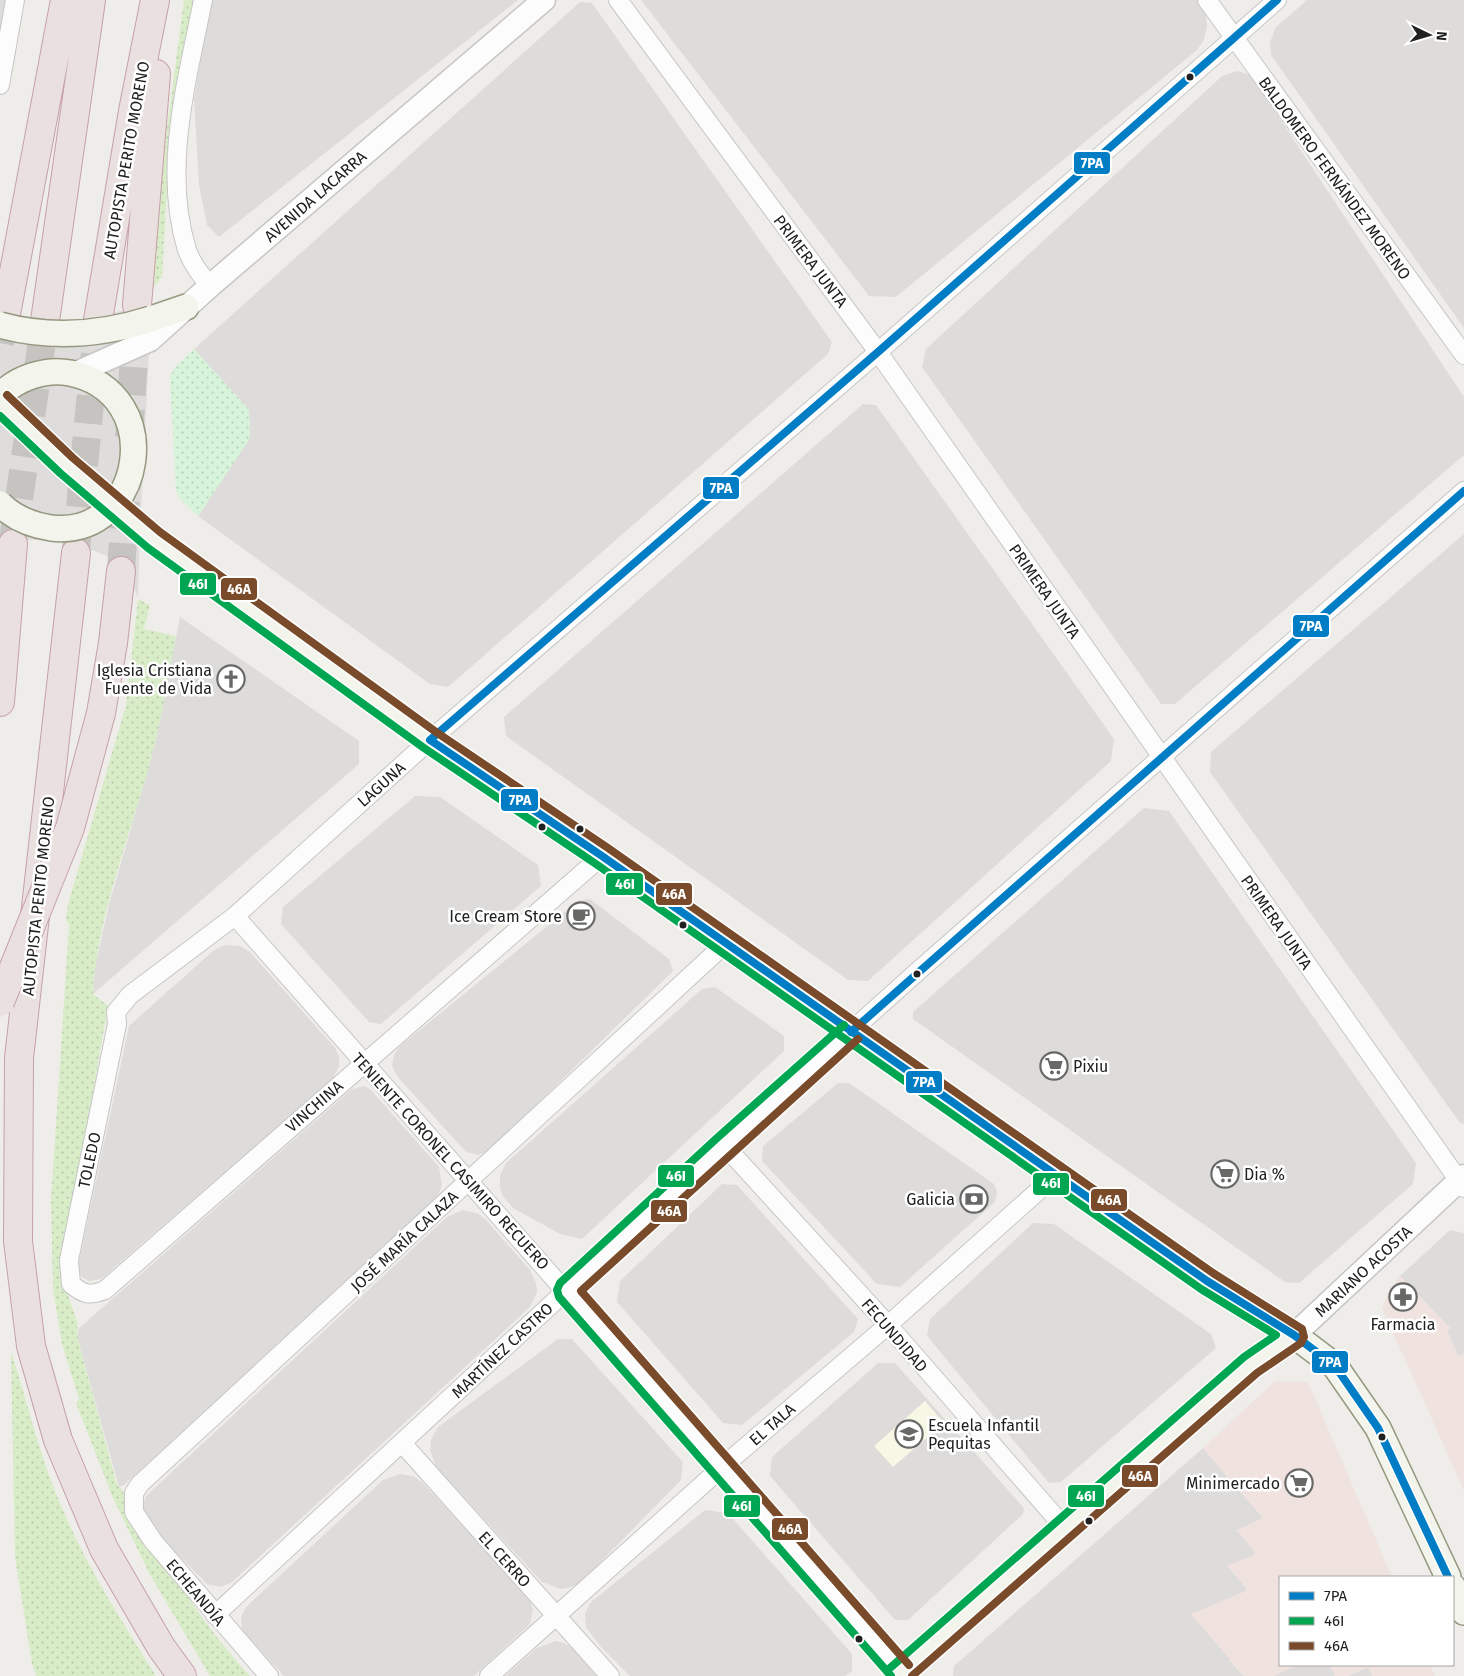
<svg xmlns="http://www.w3.org/2000/svg" width="1464" height="1676" viewBox="0 0 1464 1676" font-family="'Fira Sans',sans-serif">
<style>
.residential{fill:#dedcda}
.commercial{fill:#f0e2df}
.education{fill:#f7f7e5}
.grass{fill:url(#grass-dots)}
.park{fill:url(#park-dots)}
.pier{fill:#dedddb}
.lines{fill:none;stroke-linecap:round;stroke-linejoin:round}
.motorway-tunnel{stroke:#c6c4c1;stroke-width:28;stroke-dasharray:28 14;stroke-linecap:butt}
.minor-casing{stroke:#c7c6c5;stroke-width:20}
.tertiary-casing{stroke:#c7c6c5;stroke-width:25}
.secondary-casing{stroke:#969980;stroke-width:28}
.motorway-casing{stroke:#c5a0a8;stroke-width:30}
.minor{stroke:#fdfcfc;stroke-width:18}
.tertiary{stroke:#fdfcfc;stroke-width:22}
.secondary{stroke:#f3f4ec;stroke-width:25}
.motorway{stroke:#ebe0e0;stroke-width:28}
.tertiary-bridge-casing{stroke:#c7c6c5;stroke-width:25;stroke-linecap:butt}
.secondary-bridge-casing{stroke:#969980;stroke-width:28;stroke-linecap:butt}
.motorway-bridge-casing{stroke:#c5a0a8;stroke-width:30;stroke-linecap:butt}
.tertiary-bridge{stroke:#fdfcfc;stroke-width:22}
.secondary-bridge{stroke:#f3f4ec;stroke-width:25}
.motorway-bridge{stroke:#ebe0e0;stroke-width:28}
.bus-1-casing{stroke:#fff;stroke-width:11}
.bus-2-casing{stroke:#fff;stroke-width:11}
.bus-3-casing{stroke:#fff;stroke-width:11}
.bus-1{stroke:#007dc5;stroke-width:8}
.bus-2{stroke:#00a651;stroke-width:8}
.bus-3{stroke:#7a4b2a;stroke-width:8}
.bus-dot{fill:#202020;stroke:#fff;stroke-width:2}
.labels{text-anchor:middle;stroke-width:5;stroke-linejoin:round;paint-order:stroke}
.street-label{font-size:16px;fill:#202020;stroke:#fff}
.poi-label{font-size:16px;fill:#202020;stroke:#fff;text-anchor:end}
.line-badge{stroke:#fff;stroke-width:2}
.badge-label{font-size:14px;text-anchor:middle;font-weight:bold;fill:#fff}
</style>
<defs>
<pattern id="grass-dots" width="8" height="8" patternUnits="userSpaceOnUse" patternTransform="scale(1.25)"><rect width="8" height="8" fill="#d9ecc8"/><path d="M2 2h.1M6 6h.1" fill="none" stroke="#bacaac" stroke-width="1.8" stroke-linecap="round"/></pattern>
<pattern id="park-dots" width="8" height="8" patternUnits="userSpaceOnUse" patternTransform="scale(1.25)"><rect width="8" height="8" fill="#d7f4da"/><path d="M2 2h.1M6 6h.1" fill="none" stroke="#b8d1bb" stroke-width="1.8" stroke-linecap="round"/></pattern>
</defs>
<rect width="100%" height="100%" fill="#efede9"/>
<!-- residential -->
<path class="residential" d="M 0,0 L 12,0 L 0,51 Z
M 211,0 L 518,0 L 219,237 L 207,225 L 199,185 L 194,99 Z
M 641,0 L 1198,0 L 1206,15 L 1207,26 L 1204,40 L 1197,50 L 896,297 L 869,296 Z
M 1307,0 L 1464,0 L 1464,328 L 1271,55 L 1270,43 L 1275,28 Z
M 580,2 L 592,3 L 832,342 L 828,354 L 448,687 L 430,684 L 198,516 L 250,438 L 249,410 L 194,349 Z
M 1237,71 L 1248,74 L 1255,81 L 1464,397 L 1464,455 L 1175,704 L 1161,704 L 922,367 L 926,349 L 1222,76 Z
M 863,404 L 876,405 L 1114,739 L 1111,761 L 868,981 L 848,980 L 506,736 L 504,717 Z
M 1464,534 L 1464,1124 L 1460,1123 L 1210,772 L 1211,752 Z
M 180,617 L 359,741 L 359,764 L 93,994 L 95,967 L 109,904 L 152,756 Z
M 415,796 L 440,797 L 538,865 L 541,886 L 381,1024 L 369,1022 L 281,924 L 283,907 Z
M 1144,808 L 1169,811 L 1416,1163 L 1413,1184 L 1299,1283 L 1285,1282 L 913,1019 L 913,1012 Z
M 590,899 L 669,959 L 673,971 L 490,1150 L 478,1155 L 466,1152 L 397,1076 L 392,1066 L 394,1055 L 399,1047 L 578,901 Z
M 225,945 L 240,946 L 250,952 L 335,1048 L 339,1056 L 339,1067 L 333,1078 L 101,1279 L 89,1281 L 81,1276 L 78,1266 L 129,1026 L 214,950 Z
M 715,987 L 784,1036 L 784,1051 L 582,1239 L 560,1234 L 513,1208 L 503,1196 L 500,1188 L 500,1176 L 506,1163 L 702,989 Z
M 838,1083 L 849,1083 L 994,1184 L 997,1192 L 995,1202 L 900,1287 L 877,1284 L 762,1161 L 763,1146 Z
M 365,1086 L 371,1090 L 439,1167 L 442,1185 L 438,1196 L 124,1485 L 119,1487 L 78,1340 L 78,1329 L 352,1089 Z
M 722,1184 L 737,1185 L 858,1319 L 854,1332 L 742,1425 L 723,1423 L 617,1302 L 620,1281 Z
M 463,1210 L 479,1214 L 486,1220 L 530,1270 L 536,1283 L 537,1292 L 530,1307 L 231,1583 L 220,1587 L 207,1584 L 149,1525 L 142,1508 L 146,1496 L 447,1217 Z
M 1033,1223 L 1054,1224 L 1211,1334 L 1216,1348 L 1061,1482 L 1049,1483 L 927,1336 L 930,1319 Z
M 1450,1230 L 1464,1233 L 1464,1354 L 1458,1356 L 1447,1330 L 1450,1328 L 1400,1276 Z
M 558,1339 L 572,1339 L 683,1462 L 681,1480 L 581,1582 L 571,1587 L 561,1589 L 542,1582 L 436,1467 L 430,1450 L 431,1440 L 438,1427 Z
M 878,1363 L 895,1363 L 1024,1508 L 1023,1514 L 908,1620 L 895,1620 L 770,1476 L 772,1457 Z
M 1203,1448 L 1263,1518 L 1230,1661 L 1244,1676 L 953,1676 L 954,1666 Z
M 400,1474 L 413,1476 L 422,1482 L 528,1596 L 533,1609 L 530,1624 L 474,1676 L 284,1676 L 242,1630 L 241,1617 L 246,1607 L 383,1480 Z
M 705,1510 L 728,1513 L 852,1654 L 852,1671 L 845,1676 L 630,1676 L 601,1647 L 586,1627 L 585,1614 L 590,1603 Z
M 555,1641 L 564,1643 L 574,1649 L 596,1676 L 505,1676 L 537,1648 Z
M 1298,1665 L 1330,1665 L 1335,1676 L 1273,1676 Z
M 1368,1667 L 1373,1676 L 1348,1676 Z"/>
<!-- commercial -->
<path class="commercial" d="M 1400,1276 L 1450,1328 L 1447,1330 L 1458,1356 L 1464,1354 L 1464,1491 L 1382,1308 L 1390,1290 Z
M 1275,1381 L 1308,1382 L 1392,1577 L 1280,1577 L 1280,1665 L 1298,1665 L 1273,1676 L 1244,1676 L 1191,1614 L 1248,1590 L 1227,1566 L 1256,1554 L 1237,1530 L 1263,1518 L 1203,1448 Z
M 1330,1665 L 1430,1665 L 1435,1676 L 1373,1676 L 1368,1667 L 1348,1676 L 1335,1676 Z"/>
<!-- education -->
<path class="education" d="M 925,1401 L 944,1423 L 893,1467 L 874,1446 Z"/>
<!-- grass -->
<path class="grass" d="M 184,0 L 194,0 L 169,157 L 162,277 L 151,291 L 166,136 Z
M 138,599 L 150,605 L 144,629 L 176,636 C 168,677 162,719 151,759 C 131,834 97,916 93,994 L 108,1006 L 64,1259 L 63,1281 L 77,1321 L 78,1340 L 117,1485 C 126,1491 129,1509 135,1518 C 171,1572 206,1629 250,1676 L 210,1676 L 149,1573 L 113,1498 L 76,1403 L 79,1399 L 62,1344 L 53,1289 L 51,1201 L 69,925 L 66,920 L 68,904 L 126,705 Z
M 11,1351 C 27,1401 39,1454 60,1503 C 85,1564 121,1620 156,1676 L 36,1676 L 32,1664 L 15,1557 Z"/>
<!-- park -->
<path class="park" d="M 194,349 L 249,410 L 250,438 L 198,516 L 181,500 L 176,491 L 170,377 L 175,367 Z"/>
<!-- pier -->
<path class="pier" d="M 152,297 L 140,528 L 138,598 L 130,578 L 116,560 L 95,551 L 65,542 L 47,539 L 20,541 L 0,546 L 0,313 L 12,317 L 48,322 L 73,321 L 125,310 Z"/>
<g class="lines">
<!-- motorway-tunnel -->
<path class="motorway-tunnel" d="M 0,343 L 6,314
M 129,437 L 136,323
M 13,540 L 45,321
M 76,549 L 98,320
M 121,571 L 126,493"/>
<!-- minor casing -->
<g class="minor-casing">
<path id="minor" d="M 203,0 C 187,81 162,169 187,250 C 192,264 201,275 210,286
M 618,0 L 878,352 L 1464,1188
M 1207,0 L 1464,355
M 0,85 L 15,0
M 602,856 L 105,1290 C 90,1296 84,1295 71,1284 L 69,1260 L 117,1024 L 116,1012 L 130,995 L 235,916 L 430,740 L 878,352 L 1277,0
M 235,916 L 904,1676
M 724,1145 L 888,1325 L 1064,1527
M 402,1443 L 610,1676
M 215,1615 L 724,1145 L 917,972 L 1464,491
M 269,1676 L 153,1541 L 134,1512 L 134,1493 L 140,1484 L 726,943
M 489,1676 L 721,1468 L 888,1325 L 1056,1175"/>
</g>
<!-- tertiary casing -->
<g class="tertiary-casing">
<path id="tertiary" d="M 150,340 L 210,286 L 544,0
M 1294,1335 L 1464,1176"/>
</g>
<!-- secondary casing -->
<g class="secondary-casing">
<path id="secondary" d="M 151,319 L 186,307
M 140,528 L 154,540 L 430,740 L 602,856 L 1207,1281 L 1294,1335 L 1335,1366 L 1378,1428 L 1448,1577
M 1453,1587 L 1464,1612
M 897,1676 L 1251,1365 L 1294,1335"/>
</g>
<!-- motorway casing -->
<g class="motorway-casing">
<path id="motorway" d="M 137,305 L 156,74
M 6,314 L 65,0
M 98,320 L 133,111 L 155,0
M 45,321 L 91,0
M 76,553 L 19,1058 L 18,1241 L 31,1346 L 58,1440 L 104,1549 L 161,1647 L 182,1676
M 0,702 L 13,544
M 101,713 L 113,643 L 121,571"/>
</g>
<!-- minor -->
<use href="#minor" class="minor"/>
<!-- tertiary -->
<use href="#tertiary" class="tertiary"/>
<!-- secondary -->
<use href="#secondary" class="secondary"/>
<!-- motorway -->
<use href="#motorway" class="motorway"/>
<!-- tertiary-bridge casing -->
<g class="tertiary-bridge-casing">
<path id="tertiary-bridge" d="M 74,374 L 150,340"/>
</g>
<!-- secondary-bridge casing -->
<g class="secondary-bridge-casing">
<path id="secondary-bridge" d="M 0,325 C 51,339 101,335 151,319
M 0,396 C 16,378 46,368 70,373 C 169,393 144,539 51,528 C 31,525 14,518 0,504
M 0,402 L 66,465 L 140,528"/>
</g>
<!-- motorway-bridge casing -->
<g class="motorway-bridge-casing">
<path id="motorway-bridge" d="M 0,1002 L 70,828 L 101,713"/>
</g>
<!-- tertiary-bridge -->
<use href="#tertiary-bridge" class="tertiary-bridge"/>
<!-- secondary-bridge -->
<use href="#secondary-bridge" class="secondary-bridge"/>
<!-- motorway-bridge -->
<use href="#motorway-bridge" class="motorway-bridge"/>
<!-- bus-1 casing -->
<g class="bus-1-casing">
<path id="bus-1" d="M 1277,0 L 878,352 L 430,740 L 602,856 L 1207,1281 L 1294,1335 L 1335,1366 L 1378,1428 L 1448,1577
M 851,1032 L 1464,491"/>
</g>
<!-- bus-2 casing -->
<g class="bus-2-casing">
<path id="bus-2" d="M 0,416 L 60,473 L 148,548 L 424,748 L 596,864 L 1201,1289 L 1276,1335 L 1244,1357 L 890,1668
M 844,1025 L 717,1138 L 560,1283 L 557,1290 L 559,1297 L 891,1676"/>
</g>
<!-- bus-3 casing -->
<g class="bus-3-casing">
<path id="bus-3" d="M 7,395 L 73,458 L 160,532 L 436,732 L 608,848 L 1213,1273 L 1302,1329 L 1304,1337 L 1301,1343 L 1257,1373 L 912,1676
M 858,1039 L 581,1291 L 909,1665"/>
</g>
<!-- bus-1 -->
<use href="#bus-1" class="bus-1"/>
<!-- bus-2 -->
<use href="#bus-2" class="bus-2"/>
<!-- bus-3 -->
<use href="#bus-3" class="bus-3"/>
</g>
<!-- icons -->
<defs>
<g id="church-ring" transform="scale(1.4375)"><circle r="9.5" fill="#fff" stroke="#686866" stroke-width="1.5"/><path d="M-1.2-6h2.4v3.5h3.3v2.4h-3.3V6h-2.4V-.1h-3.3v-2.4h3.3Z" fill="#686866"/></g>
<g id="cafe-ring" transform="scale(1.4375)"><circle r="9.5" fill="#fff" stroke="#686866" stroke-width="1.5"/><path d="M-5.5-4.5H6V0H3Q3 3.5 0 3.5H-2.5Q-5.5 3.5-5.5 0ZM3-3.2v2h1.7v-2ZM-6 4.5H4V6H-6Z" fill="#686866"/></g>
<g id="supermarket-ring" transform="scale(1.4375)"><circle r="9.5" fill="#fff" stroke="#686866" stroke-width="1.5"/><path d="M-6-5.5h2.5l.6 2H6L4.5 2H-2.5L-4.4-4H-6ZM-1.5 3.2a1.3 1.3 0 1 0 .1 0ZM3 3.2a1.3 1.3 0 1 0 .1 0Z" fill="#686866"/></g>
<g id="bank-ring" transform="scale(1.4375)"><circle r="9.5" fill="#fff" stroke="#686866" stroke-width="1.5"/><path d="M-6-4H6V4H-6ZM0-2.3a2.3 2.3 0 1 0 0 4.6a2.3 2.3 0 1 0 0-4.6Z" fill="#686866"/></g>
<g id="pharmacy-ring" transform="scale(1.4375)"><circle r="9.5" fill="#fff" stroke="#686866" stroke-width="1.5"/><path d="M-2-6h4v4h4v4h-4v4h-4v-4h-4v-4h4Z" fill="#686866"/></g>
<g id="school-ring" transform="scale(1.4375)"><circle r="9.5" fill="#fff" stroke="#686866" stroke-width="1.5"/><path d="M0-5L7-2L0 1L-7-2ZM-4 1L0 2.5L4 1V4Q0 6-4 4Z" fill="#686866"/></g>
</defs>
<g fill-rule="evenodd">
<use href="#church-ring" x="231" y="679"/>
<use href="#cafe-ring" x="581" y="916"/>
<use href="#supermarket-ring" x="1054" y="1066"/>
<use href="#supermarket-ring" x="1225" y="1174"/>
<use href="#bank-ring" x="974" y="1199"/>
<use href="#pharmacy-ring" x="1403" y="1297"/>
<use href="#school-ring" x="909" y="1434"/>
<use href="#supermarket-ring" x="1299" y="1483"/>
</g>
<!-- markers -->
<g class="bus-dot">
<circle cx="1190" cy="77" r="4.5"/>
<circle cx="542" cy="827" r="4.5"/>
<circle cx="580" cy="829" r="4.5"/>
<circle cx="683" cy="925" r="4.5"/>
<circle cx="917" cy="974" r="4.5"/>
<circle cx="1382" cy="1437" r="4.5"/>
<circle cx="1089" cy="1521" r="4.5"/>
<circle cx="859" cy="1639" r="4.5"/>
</g>
<g class="labels">
<!-- street labels -->
<g class="street-label">
<text transform="translate(126 160) rotate(-80)" y="6">AUTOPISTA PERITO MORENO</text>
<text transform="translate(1335 178) rotate(54)" y="6">BALDOMERO FERNÁNDEZ MORENO</text>
<text transform="translate(315 196) rotate(-41)" y="6">AVENIDA LACARRA</text>
<text transform="translate(811 261) rotate(53)" y="6">PRIMERA JUNTA</text>
<text transform="translate(1045 591) rotate(55)" y="6">PRIMERA JUNTA</text>
<text transform="translate(381 784) rotate(-42)" y="6">LAGUNA</text>
<text transform="translate(38 896) rotate(-84)" y="6">AUTOPISTA PERITO MORENO</text>
<text transform="translate(1277 922) rotate(55)" y="6">PRIMERA JUNTA</text>
<text transform="translate(314 1106) rotate(-41)" y="6">VINCHINA</text>
<text transform="translate(89 1160) rotate(-78)" y="6">TOLEDO</text>
<text transform="translate(451 1161) rotate(48)" y="6">TENIENTE CORONEL CASIMIRO RECUERO</text>
<text transform="translate(404 1241) rotate(-43)" y="6">JOSÉ MARÍA CALAZA</text>
<text transform="translate(1363 1271) rotate(-43)" y="6">MARIANO ACOSTA</text>
<text transform="translate(895 1335) rotate(49)" y="6">FECUNDIDAD</text>
<text transform="translate(502 1350) rotate(-43)" y="6">MARTÍNEZ CASTRO</text>
<text transform="translate(772 1424) rotate(-41)" y="6">EL TALA</text>
<text transform="translate(505 1559) rotate(48)" y="6">EL CERRO</text>
<text transform="translate(196 1592) rotate(50)" y="6">ECHEANDÍA</text>
</g>
<!-- poi labels -->
<g class="poi-label">
<text x="212" y="676">Iglesia Cristiana<tspan x="212" dy="18">Fuente de Vida</tspan></text>
<text x="562" y="922">Ice Cream Store</text>
<text x="1073" y="1072" text-anchor="start">Pixiu</text>
<text x="1244" y="1180" text-anchor="start">Dia %</text>
<text x="955" y="1205">Galicia</text>
<text x="1403" y="1330" text-anchor="middle">Farmacia</text>
<text x="928" y="1431" text-anchor="start">Escuela Infantil<tspan x="928" dy="18">Pequitas</tspan></text>
<text x="1280" y="1489">Minimercado</text>
</g>
</g>
<g class="line-badge">
<rect x="1073" y="151" width="38" height="24" rx="5" fill="#007dc5"/>
<rect x="702" y="476" width="38" height="24" rx="5" fill="#007dc5"/>
<rect x="179" y="572" width="38" height="24" rx="5" fill="#00a651"/>
<rect x="220" y="577" width="38" height="24" rx="5" fill="#7a4b2a"/>
<rect x="1292" y="614" width="38" height="24" rx="5" fill="#007dc5"/>
<rect x="500" y="788" width="39" height="24" rx="5" fill="#007dc5"/>
<rect x="605" y="872" width="39" height="24" rx="5" fill="#00a651"/>
<rect x="655" y="882" width="38" height="24" rx="5" fill="#7a4b2a"/>
<rect x="905" y="1070" width="38" height="24" rx="5" fill="#007dc5"/>
<rect x="657" y="1164" width="38" height="24" rx="5" fill="#00a651"/>
<rect x="1032" y="1172" width="38" height="24" rx="5" fill="#00a651"/>
<rect x="1090" y="1188" width="38" height="24" rx="5" fill="#7a4b2a"/>
<rect x="650" y="1199" width="38" height="24" rx="5" fill="#7a4b2a"/>
<rect x="1311" y="1350" width="38" height="24" rx="5" fill="#007dc5"/>
<rect x="1121" y="1464" width="38" height="24" rx="5" fill="#7a4b2a"/>
<rect x="1067" y="1484" width="38" height="24" rx="5" fill="#00a651"/>
<rect x="723" y="1494" width="38" height="24" rx="5" fill="#00a651"/>
<rect x="771" y="1517" width="38" height="24" rx="5" fill="#7a4b2a"/>
</g>
<g class="badge-label">
<text x="1092" y="168">7PA</text>
<text x="721" y="493">7PA</text>
<text x="198" y="589">46I</text>
<text x="239" y="594">46A</text>
<text x="1311" y="631">7PA</text>
<text x="520" y="805">7PA</text>
<text x="625" y="889">46I</text>
<text x="674" y="899">46A</text>
<text x="924" y="1087">7PA</text>
<text x="676" y="1181">46I</text>
<text x="1051" y="1188">46I</text>
<text x="1109" y="1205">46A</text>
<text x="669" y="1216">46A</text>
<text x="1330" y="1367">7PA</text>
<text x="1140" y="1481">46A</text>
<text x="1086" y="1501">46I</text>
<text x="742" y="1511">46I</text>
<text x="790" y="1534">46A</text>
</g>
<!-- legend -->
<rect x="1279" y="1576" width="175" height="90" fill="#ffffff" stroke="#a6a6a6"/>
<rect x="1289" y="1592" width="25" height="8" fill="#007dc5" stroke="#a6a6a6"/>
<text x="1324" y="1601" font-size="15" fill="#202020">7PA</text>
<rect x="1289" y="1617" width="25" height="8" fill="#00a651" stroke="#a6a6a6"/>
<text x="1324" y="1626" font-size="15" fill="#202020">46I</text>
<rect x="1289" y="1642" width="25" height="8" fill="#7a4b2a" stroke="#a6a6a6"/>
<text x="1324" y="1651" font-size="15" fill="#202020">46A</text>
<!-- north arrow -->
<g transform="translate(1429 35) rotate(95)" stroke="#ffffff" stroke-width="4" paint-order="stroke">
<path d="M0-4L9 19L0 12L-9 19Z" fill="#202020"/>
<text y="-8" font-size="14" font-weight="bold" text-anchor="middle" fill="#202020">N</text>
</g>
</svg>
